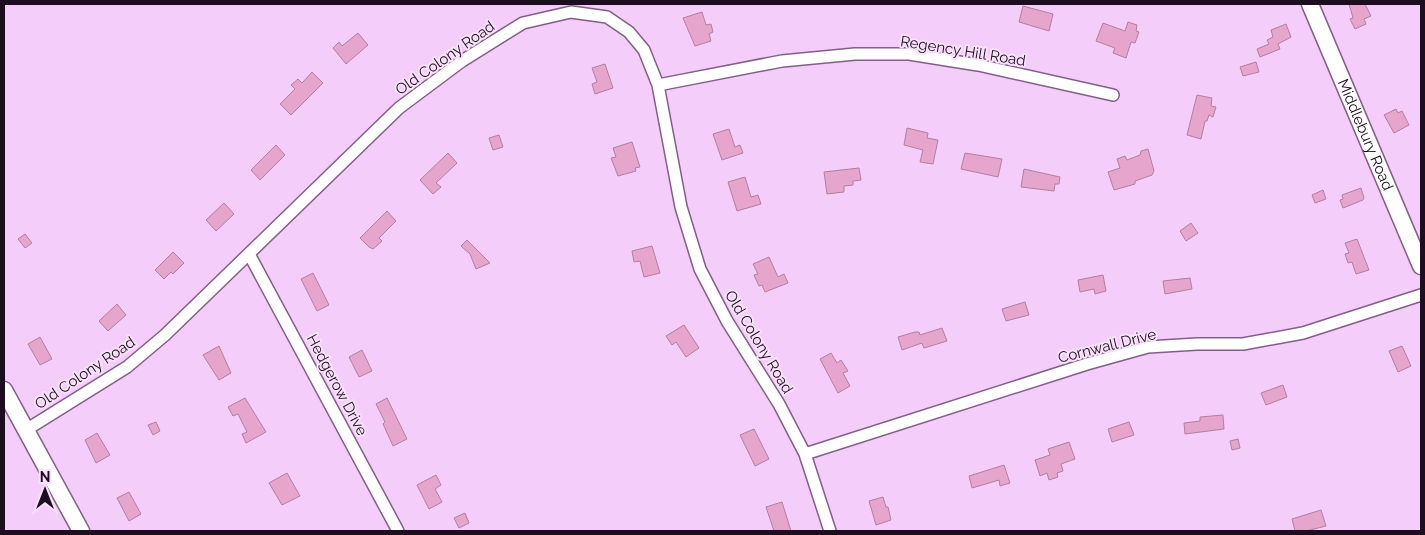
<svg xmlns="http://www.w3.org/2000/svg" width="1425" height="535" viewBox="0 0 1425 535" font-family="Raleway,sans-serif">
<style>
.building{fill:#e6a5cd;stroke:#b27f9e}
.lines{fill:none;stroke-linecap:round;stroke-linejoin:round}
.street-casing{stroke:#825f87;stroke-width:14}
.secondary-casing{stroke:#825f87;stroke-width:19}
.street{stroke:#fff;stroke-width:11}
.secondary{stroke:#fff;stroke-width:16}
.labels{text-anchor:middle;stroke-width:4;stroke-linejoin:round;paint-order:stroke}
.street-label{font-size:15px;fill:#1c0e1e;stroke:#f9e1fc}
</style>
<rect width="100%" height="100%" fill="#f5cdfb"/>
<!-- building -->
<path class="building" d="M 1349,4 L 1365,4 L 1371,16 L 1364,19 L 1366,24 L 1355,29 L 1350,19 L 1353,18 Z
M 1023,6 L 1053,14 L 1049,31 L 1019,22 Z
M 702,12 L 706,25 L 711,24 L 713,32 L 709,34 L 711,41 L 695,46 L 683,18 Z
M 1128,22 L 1137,25 L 1136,31 L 1139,32 L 1135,43 L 1131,42 L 1126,58 L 1113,53 L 1115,48 L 1096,41 L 1103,23 L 1125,31 Z
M 1286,24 L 1291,37 L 1278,44 L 1280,49 L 1260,57 L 1257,49 L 1269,44 L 1267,40 L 1273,37 L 1271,30 Z
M 358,33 L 368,45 L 346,64 L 333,48 L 339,42 L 342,46 Z
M 1256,62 L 1259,72 L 1243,76 L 1240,67 Z
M 605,64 L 613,88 L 595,94 L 592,84 L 597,82 L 592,68 Z
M 312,72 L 323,83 L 291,115 L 280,104 L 295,89 L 291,85 L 298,79 L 302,83 Z
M 1197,95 L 1212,98 L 1211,106 L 1216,107 L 1213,117 L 1209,115 L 1207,121 L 1205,121 L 1201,139 L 1187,135 Z
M 1396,109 L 1398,113 L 1402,111 L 1409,125 L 1394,133 L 1384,115 Z
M 907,128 L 928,133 L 927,138 L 938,140 L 933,164 L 920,162 L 923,150 L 904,145 Z
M 729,129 L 735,147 L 740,145 L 743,153 L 722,160 L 713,134 Z
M 499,135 L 503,147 L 493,150 L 489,138 Z
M 632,142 L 640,167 L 635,168 L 636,171 L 618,176 L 611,158 L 616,157 L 613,148 Z
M 276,145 L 285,155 L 260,180 L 251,170 Z
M 1148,149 L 1154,171 L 1152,175 L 1135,181 L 1135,184 L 1114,190 L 1108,172 L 1120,168 L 1117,159 L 1125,156 L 1127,160 L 1140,155 L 1141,151 Z
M 448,153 L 457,163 L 436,183 L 441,187 L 433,194 L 420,180 Z
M 965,153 L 1002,159 L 998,177 L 961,169 Z
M 859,168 L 861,180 L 853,181 L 853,185 L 844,186 L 844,192 L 827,194 L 824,172 Z
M 1024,169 L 1060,177 L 1059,184 L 1055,184 L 1054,191 L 1021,187 Z
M 745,177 L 751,197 L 758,195 L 761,204 L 737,211 L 728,182 Z
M 1361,188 L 1364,198 L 1363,200 L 1343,208 L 1340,200 L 1343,199 L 1342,195 Z
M 1323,190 L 1326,199 L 1315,203 L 1312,195 Z
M 224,203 L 234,214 L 216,231 L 206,220 Z
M 387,211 L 396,221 L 379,238 L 382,241 L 373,249 L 369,247 L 360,238 Z
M 1191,223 L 1198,233 L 1186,241 L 1180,231 Z
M 25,234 L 32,243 L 25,248 L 18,239 Z
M 1357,239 L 1369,270 L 1356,274 L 1352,262 L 1348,263 L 1345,254 L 1349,253 L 1345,243 Z
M 467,240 L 490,263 L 476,269 L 470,254 L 461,246 Z
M 652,246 L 660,273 L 644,277 L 640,261 L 634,262 L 632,251 Z
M 173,252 L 184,263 L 173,274 L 171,272 L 164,279 L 155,270 Z
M 769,257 L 778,277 L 784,274 L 788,283 L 765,292 L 762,285 L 759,286 L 754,275 L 758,274 L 753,264 Z
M 313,273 L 329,305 L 317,311 L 301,279 Z
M 1103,275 L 1106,291 L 1095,294 L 1094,289 L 1080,292 L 1078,280 Z
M 1190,278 L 1192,289 L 1165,294 L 1163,281 Z
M 1025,302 L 1029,315 L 1006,321 L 1002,309 Z
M 117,304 L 126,315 L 108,331 L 99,321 Z
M 684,325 L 699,348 L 686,357 L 676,342 L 672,345 L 666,336 Z
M 942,328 L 947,341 L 924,348 L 922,343 L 902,350 L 898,337 L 915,332 L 919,332 L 920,335 Z
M 40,337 L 52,359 L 40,365 L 28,344 Z
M 219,346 L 231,373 L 219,380 L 203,355 Z
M 1402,346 L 1411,366 L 1398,372 L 1389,351 Z
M 362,350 L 372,371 L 359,377 L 349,357 Z
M 831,353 L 837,363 L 841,360 L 848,371 L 843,373 L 850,386 L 838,393 L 820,359 Z
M 1283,385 L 1287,397 L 1266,405 L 1261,393 Z
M 245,398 L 266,432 L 246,443 L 242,434 L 247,432 L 238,414 L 233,416 L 228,407 Z
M 387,398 L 407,439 L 393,446 L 383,424 L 385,422 L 376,404 Z
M 1223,415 L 1224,429 L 1185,434 L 1184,423 L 1200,421 L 1200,417 Z
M 156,422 L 160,431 L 153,435 L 148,425 Z
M 1129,422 L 1134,435 L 1112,442 L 1108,429 Z
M 754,429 L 769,459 L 755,466 L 740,435 Z
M 97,433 L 110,455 L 96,463 L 85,440 Z
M 1238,439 L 1240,448 L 1232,450 L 1230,441 Z
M 1069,442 L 1075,459 L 1061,464 L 1063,471 L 1057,473 L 1058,477 L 1049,480 L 1047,473 L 1040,476 L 1035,460 L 1050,455 L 1048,449 Z
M 1004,465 L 1010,483 L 1000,486 L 999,480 L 972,488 L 969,476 Z
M 287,473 L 300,496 L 282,505 L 269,483 Z
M 436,475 L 441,485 L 435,489 L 442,502 L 429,509 L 417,485 Z
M 129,492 L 141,514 L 129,521 L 117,498 Z
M 883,497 L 886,507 L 888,507 L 891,520 L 876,525 L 869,501 Z
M 782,502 L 791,531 L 774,531 L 766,507 Z
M 1321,510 L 1326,526 L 1306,531 L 1295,531 L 1292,519 Z
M 465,513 L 469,523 L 459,528 L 454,518 Z"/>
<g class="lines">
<!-- street casing -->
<g class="street-casing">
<path id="street" d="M 658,85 L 782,61 L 855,54 L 909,54 L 978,65 L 1113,95
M 249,254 L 398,531
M 26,430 L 127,367 L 165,335 L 399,108 L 462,61 L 523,23 L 571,12 L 607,17 L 629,32 L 644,50 L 658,85 L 681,207 L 700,269 L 727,321 L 779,404 L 805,454 L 830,531
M 805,454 L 1087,364 L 1148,347 L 1197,344 L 1243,344 L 1303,333 L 1421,295"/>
</g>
<!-- secondary casing -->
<g class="secondary-casing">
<g id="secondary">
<path id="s1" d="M 1310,4 L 1421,266"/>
<path d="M 4,390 L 81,531"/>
</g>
</g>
<!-- street -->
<use href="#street" class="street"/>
<!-- secondary -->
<use href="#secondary" class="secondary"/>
</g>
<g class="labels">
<!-- street labels -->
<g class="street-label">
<text transform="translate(963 51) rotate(9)" y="5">Regency Hill Road</text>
<text transform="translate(445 58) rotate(-35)" y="5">Old Colony Road</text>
<text dy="5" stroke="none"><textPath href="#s1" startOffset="142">Middlebury Road</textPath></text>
<text transform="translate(759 342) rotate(59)" y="5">Old Colony Road</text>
<text transform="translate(1107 346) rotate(-14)" y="5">Cornwall Drive</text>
<text transform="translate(85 373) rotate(-34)" y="5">Old Colony Road</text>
<text transform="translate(337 385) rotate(62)" y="5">Hedgerow Drive</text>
</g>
</g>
<!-- border -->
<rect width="1425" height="535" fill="none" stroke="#1c0e1e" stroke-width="10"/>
<!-- north arrow -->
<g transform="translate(45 490)" stroke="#f9e1fc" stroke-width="4" paint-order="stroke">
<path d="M0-4L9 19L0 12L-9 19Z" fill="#1c0e1e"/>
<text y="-8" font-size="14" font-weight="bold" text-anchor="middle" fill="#1c0e1e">N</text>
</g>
</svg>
